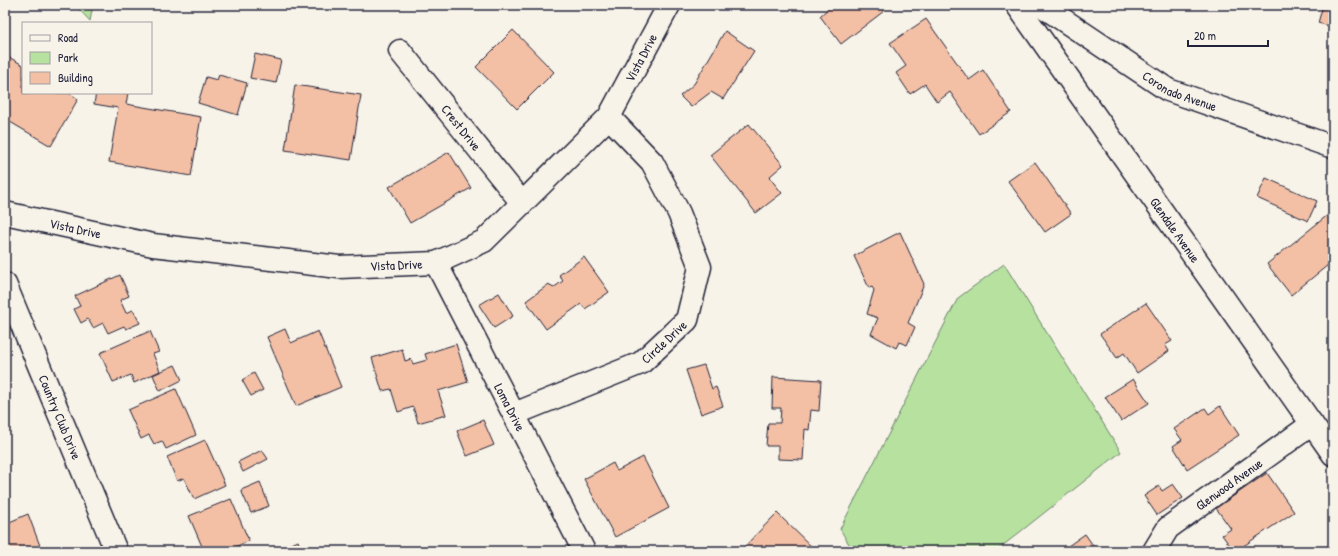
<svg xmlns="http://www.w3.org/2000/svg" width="1338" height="556" viewBox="0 0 1338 556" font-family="'Patrick Hand',sans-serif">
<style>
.green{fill:#b6e19f;stroke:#6c826d}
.building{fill:#f4c0a5;stroke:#22223b}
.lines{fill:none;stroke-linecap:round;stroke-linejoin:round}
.minor-casing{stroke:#22223b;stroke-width:25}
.minor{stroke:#f7f3e8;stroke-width:22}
.labels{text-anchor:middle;stroke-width:3;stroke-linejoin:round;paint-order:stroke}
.street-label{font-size:13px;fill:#22223b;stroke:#f7f3e8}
</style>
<rect width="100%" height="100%" fill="#f7f3e8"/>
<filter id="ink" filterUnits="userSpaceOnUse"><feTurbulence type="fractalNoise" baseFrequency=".025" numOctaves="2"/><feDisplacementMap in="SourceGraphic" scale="8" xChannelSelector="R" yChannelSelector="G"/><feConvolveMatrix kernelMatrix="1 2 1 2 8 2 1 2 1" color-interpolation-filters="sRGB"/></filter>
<g filter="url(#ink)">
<!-- green -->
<path class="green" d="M 75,5 L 93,5 L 90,21 Z
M 1004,264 L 1121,452 L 996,551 L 853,551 L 840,529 L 958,298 Z"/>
<!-- building -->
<path class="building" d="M 832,5 L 879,5 L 884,11 L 841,44 L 820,16 Z
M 1323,5 L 1333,5 L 1333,27 L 1318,23 Z
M 926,19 L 969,80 L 983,70 L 1011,112 L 979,134 L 950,92 L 937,102 L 925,84 L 910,94 L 896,73 L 906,66 L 890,43 Z
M 513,30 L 554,72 L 517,109 L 476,67 Z
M 725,31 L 754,51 L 723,99 L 711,92 L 691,107 L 680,96 L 694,84 Z
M 255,54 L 281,60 L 276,83 L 250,78 Z
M 5,55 L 23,65 L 23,93 L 69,93 L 78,99 L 51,146 L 5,119 Z
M 219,75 L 247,83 L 238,115 L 198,103 L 206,77 L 217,80 Z
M 295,85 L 361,95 L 351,160 L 285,150 Z
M 96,93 L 128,93 L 126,104 L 201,117 L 191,176 L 109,162 L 118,108 L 94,104 Z
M 749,124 L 783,165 L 769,177 L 782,193 L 756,213 L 710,155 Z
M 449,152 L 471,188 L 410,223 L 389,187 Z
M 1035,162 L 1071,214 L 1045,232 L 1008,181 Z
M 1266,178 L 1317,201 L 1308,221 L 1257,198 Z
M 1329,214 L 1333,219 L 1333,261 L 1291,295 L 1267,264 Z
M 900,232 L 924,284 L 908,323 L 915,327 L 907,345 L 899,342 L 896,348 L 871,334 L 878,318 L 867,314 L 874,290 L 872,287 L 869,288 L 854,256 Z
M 584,257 L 609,292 L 585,309 L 581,304 L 546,329 L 526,301 L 549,284 L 553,288 L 563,281 L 559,275 Z
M 120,275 L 129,296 L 120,300 L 126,313 L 133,310 L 140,323 L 126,329 L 124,326 L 108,333 L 103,323 L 93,328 L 88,319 L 81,323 L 74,309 L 80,306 L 75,296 Z
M 499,293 L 513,316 L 494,328 L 479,305 Z
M 1146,303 L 1172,341 L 1165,345 L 1169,351 L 1137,373 L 1124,353 L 1117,358 L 1100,334 Z
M 285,329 L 291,343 L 318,331 L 341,387 L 296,406 L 267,337 Z
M 150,331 L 159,352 L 153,354 L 160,371 L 134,383 L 131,375 L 113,382 L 100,353 Z
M 456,344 L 468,382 L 438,391 L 446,415 L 418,423 L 413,407 L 398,412 L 391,389 L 382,391 L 372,358 L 402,349 L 405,361 L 411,359 L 413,364 L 427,360 L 425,354 Z
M 175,365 L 182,380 L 160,391 L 153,375 Z
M 704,365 L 712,389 L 716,387 L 723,406 L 701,414 L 686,370 Z
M 254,373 L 263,390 L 251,396 L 242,380 Z
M 773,377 L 821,380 L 819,411 L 811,410 L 809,430 L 805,429 L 803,460 L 778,459 L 778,446 L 766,446 L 768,423 L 780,423 L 781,408 L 772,408 Z
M 1133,379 L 1149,403 L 1121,421 L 1105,397 Z
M 176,389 L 196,435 L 166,449 L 162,441 L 154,444 L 149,435 L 141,439 L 128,410 Z
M 1220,406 L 1239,435 L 1187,469 L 1173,446 L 1182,440 L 1174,429 L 1205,408 L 1209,414 Z
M 483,420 L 494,445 L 467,456 L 457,431 Z
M 205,440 L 225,485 L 194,499 L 184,478 L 177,481 L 167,457 Z
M 262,450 L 268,459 L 243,472 L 238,462 Z
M 643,457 L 669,508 L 615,537 L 584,479 L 613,463 L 617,471 Z
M 1267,473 L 1294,512 L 1236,551 L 1234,551 L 1222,535 L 1231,529 L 1216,508 Z
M 260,482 L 269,506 L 251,513 L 241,490 Z
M 1173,484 L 1183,498 L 1157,515 L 1144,496 L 1159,486 L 1162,491 Z
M 231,499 L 249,541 L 225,551 L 204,551 L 189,516 Z
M 777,513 L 816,551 L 746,551 L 743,548 Z
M 28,514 L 42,551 L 5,551 L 5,524 Z
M 1085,534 L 1097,551 L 1061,551 Z
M 298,541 L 302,551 L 277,551 Z"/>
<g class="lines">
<!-- minor casing -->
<g class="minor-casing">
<g id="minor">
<path id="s1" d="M 1017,5 L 1333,454"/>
<path id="s2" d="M 1041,5 L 1168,90 L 1333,147"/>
<path id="s3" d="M 400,51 L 522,203"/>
<path id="s4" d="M 5,213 L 153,245 L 339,267 L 436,263 L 484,241 L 609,117 L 669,5"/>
<path id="s5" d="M 436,263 L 584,551"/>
<path id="s6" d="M 5,284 L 116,551"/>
<path id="s7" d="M 514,414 L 641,363 L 687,320 L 700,267 L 679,213 L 652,162 L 609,117"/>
<path id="s8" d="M 1154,551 L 1168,528 L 1312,424"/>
</g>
</g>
<!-- minor -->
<use href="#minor" class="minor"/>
</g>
</g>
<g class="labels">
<!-- street labels -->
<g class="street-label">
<text dy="5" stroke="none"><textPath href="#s4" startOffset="732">Vista Drive</textPath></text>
<text dy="5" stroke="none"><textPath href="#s2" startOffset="164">Coronado Avenue</textPath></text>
<text dy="5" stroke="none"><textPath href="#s3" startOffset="98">Crest Drive</textPath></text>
<text dy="5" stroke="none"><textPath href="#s4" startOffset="72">Vista Drive</textPath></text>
<text dy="5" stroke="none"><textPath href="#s1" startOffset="275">Glendale Avenue</textPath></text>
<text dy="5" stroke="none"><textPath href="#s4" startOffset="396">Vista Drive</textPath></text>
<text dy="5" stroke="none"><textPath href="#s7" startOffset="168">Circle Drive</textPath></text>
<text dy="5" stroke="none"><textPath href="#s5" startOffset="162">Loma Drive</textPath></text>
<text dy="5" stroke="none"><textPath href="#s6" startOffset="144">Country Club Drive</textPath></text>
<text dy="5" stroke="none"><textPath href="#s8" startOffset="102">Glenwood Avenue</textPath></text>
</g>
</g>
<!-- margin -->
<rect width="1338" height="556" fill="none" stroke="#f7f3e8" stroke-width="20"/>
<rect x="10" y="10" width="1318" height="536" fill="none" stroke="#22223b" stroke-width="1.5" filter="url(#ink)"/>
<!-- legend -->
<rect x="22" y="22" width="130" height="72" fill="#f7f3e8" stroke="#a29fa3"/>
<rect x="30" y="35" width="20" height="6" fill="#f7f3e8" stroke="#a29fa3"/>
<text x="58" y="42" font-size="12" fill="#22223b">Road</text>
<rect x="30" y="52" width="20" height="12" fill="#b6e19f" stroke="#a29fa3"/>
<text x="58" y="62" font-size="12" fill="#22223b">Park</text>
<rect x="30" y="72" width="20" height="12" fill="#f4c0a5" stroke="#a29fa3"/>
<text x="58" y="82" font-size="12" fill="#22223b">Building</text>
<!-- scale -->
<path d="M1188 40v6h80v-6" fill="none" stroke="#22223b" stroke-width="2"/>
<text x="1194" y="40" font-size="12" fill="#22223b" stroke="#f7f3e8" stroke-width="3" paint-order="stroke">20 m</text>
</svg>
